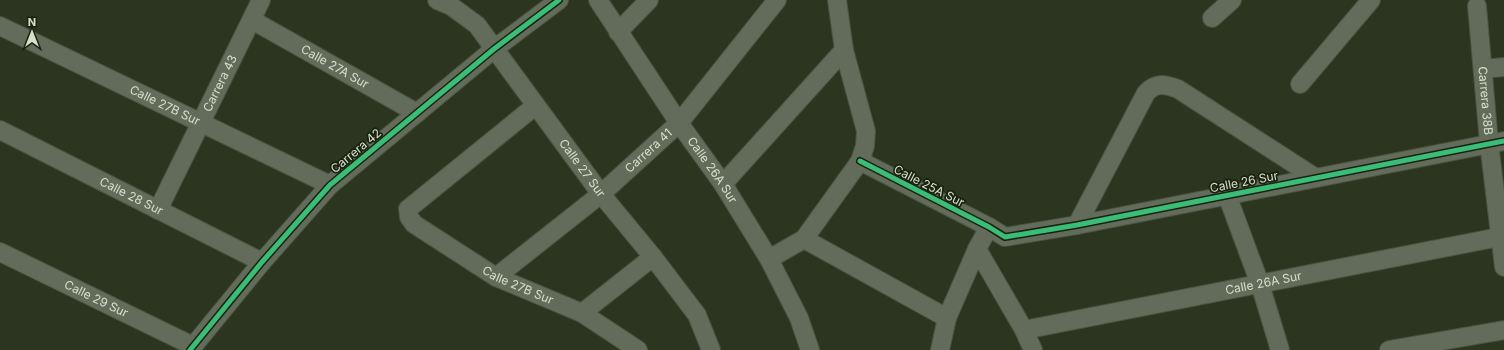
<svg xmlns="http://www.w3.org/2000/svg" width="1504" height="350" viewBox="0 0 1504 350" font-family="Inter,sans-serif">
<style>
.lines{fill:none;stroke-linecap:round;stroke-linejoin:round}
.minor-casing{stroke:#4a5340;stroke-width:20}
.minor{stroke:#636b5a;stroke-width:18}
.cycleway-casing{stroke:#1a2211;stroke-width:8}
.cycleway{stroke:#3abd76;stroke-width:5}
.labels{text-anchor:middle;stroke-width:3.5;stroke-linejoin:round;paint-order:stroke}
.street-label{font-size:12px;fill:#d4e0c8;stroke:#1a2211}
</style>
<rect width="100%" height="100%" fill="#2c351f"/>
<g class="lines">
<!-- minor casing -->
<g class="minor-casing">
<g id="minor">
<path id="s1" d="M 437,0 L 451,6 L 477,25 L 601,194 L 653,257 L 697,315 L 711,350"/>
<path id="s2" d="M 598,0 L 679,123 L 723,184 L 769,259 L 799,318 L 810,350"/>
<path id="s3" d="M 1477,6 L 1489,143 L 1504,267"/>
<path d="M 1212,18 L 1232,0"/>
<path id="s4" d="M 252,20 L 417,113"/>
<path id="s5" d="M 0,26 L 330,185"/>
<path d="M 618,32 L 649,0"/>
<path d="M 1483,69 L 1504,67"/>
<path d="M 1300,84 L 1371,0"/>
<path id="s6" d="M 535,106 L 408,209 L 409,217 L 414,224 L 496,277 L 582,313 L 638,350"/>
<path id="s7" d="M 0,130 L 262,262"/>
<path d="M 860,161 L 989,227 L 1005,237 L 1077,225 L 1504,141"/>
<path d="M 723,184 L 844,50"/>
<path d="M 1227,195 L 1260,284 L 1280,350"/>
<path id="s8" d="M 158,210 L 261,0"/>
<path d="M 1077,225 L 1146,93 C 1156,82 1165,84 1178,89 L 1316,178"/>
<path d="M 804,239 L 947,318"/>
<path d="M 977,249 L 1024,330 L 1033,350"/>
<path id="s9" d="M 0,252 L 193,346"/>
<path d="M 769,259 L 804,239 L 860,161 L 865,146 L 866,131 L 844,50 L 837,0"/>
<path id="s10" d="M 496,277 L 601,194 L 679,123 L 777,0"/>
<path d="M 582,313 L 653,257"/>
<path id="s11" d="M 1024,330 L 1504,236"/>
<path d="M 190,350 L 262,262 L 330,185 L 494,49 L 559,0"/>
<path d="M 940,350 L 947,318 L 977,249 L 989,227"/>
<path d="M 1389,350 L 1504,330"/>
</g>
</g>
<!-- minor -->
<use href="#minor" class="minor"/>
<!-- cycleway casing -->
<g class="cycleway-casing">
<path id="cycleway" d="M 860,161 L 989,227 L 1005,237 L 1077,225 L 1504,141
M 190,350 L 262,262 L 330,185 L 494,49 L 559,0"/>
</g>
<!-- cycleway -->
<use href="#cycleway" class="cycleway"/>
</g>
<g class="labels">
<!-- street labels -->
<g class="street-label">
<text dy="4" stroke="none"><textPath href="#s4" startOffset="95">Calle 27A Sur</textPath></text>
<text dy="4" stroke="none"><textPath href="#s8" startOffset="141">Carrera 43</textPath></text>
<text dy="4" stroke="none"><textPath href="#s3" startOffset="95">Carrera 38B</textPath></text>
<text dy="4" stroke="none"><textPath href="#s5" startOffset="183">Calle 27B Sur</textPath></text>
<text transform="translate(356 151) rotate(-40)" y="4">Carrera 42</text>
<text dy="4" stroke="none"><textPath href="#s10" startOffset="198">Carrera 41</textPath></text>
<text dy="4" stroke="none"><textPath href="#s1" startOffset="225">Calle 27 Sur</textPath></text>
<text dy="4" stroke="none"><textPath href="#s2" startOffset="205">Calle 26A Sur</textPath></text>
<text transform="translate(1244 182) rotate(-11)" y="4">Calle 26 Sur</text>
<text transform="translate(929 186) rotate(27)" y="4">Calle 25A Sur</text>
<text dy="4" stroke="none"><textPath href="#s7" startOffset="147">Calle 28 Sur</textPath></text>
<text dy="4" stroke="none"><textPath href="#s11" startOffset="244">Calle 26A Sur</textPath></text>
<text dy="4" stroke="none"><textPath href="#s6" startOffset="301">Calle 27B Sur</textPath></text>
<text dy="4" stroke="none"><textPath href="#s9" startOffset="107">Calle 29 Sur</textPath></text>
</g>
</g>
<!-- north arrow -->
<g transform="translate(32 32)" stroke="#1a2211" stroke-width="3" paint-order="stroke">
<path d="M0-3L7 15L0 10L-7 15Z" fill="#d4e0c8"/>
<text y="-6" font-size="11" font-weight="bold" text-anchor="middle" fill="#d4e0c8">N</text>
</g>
</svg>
